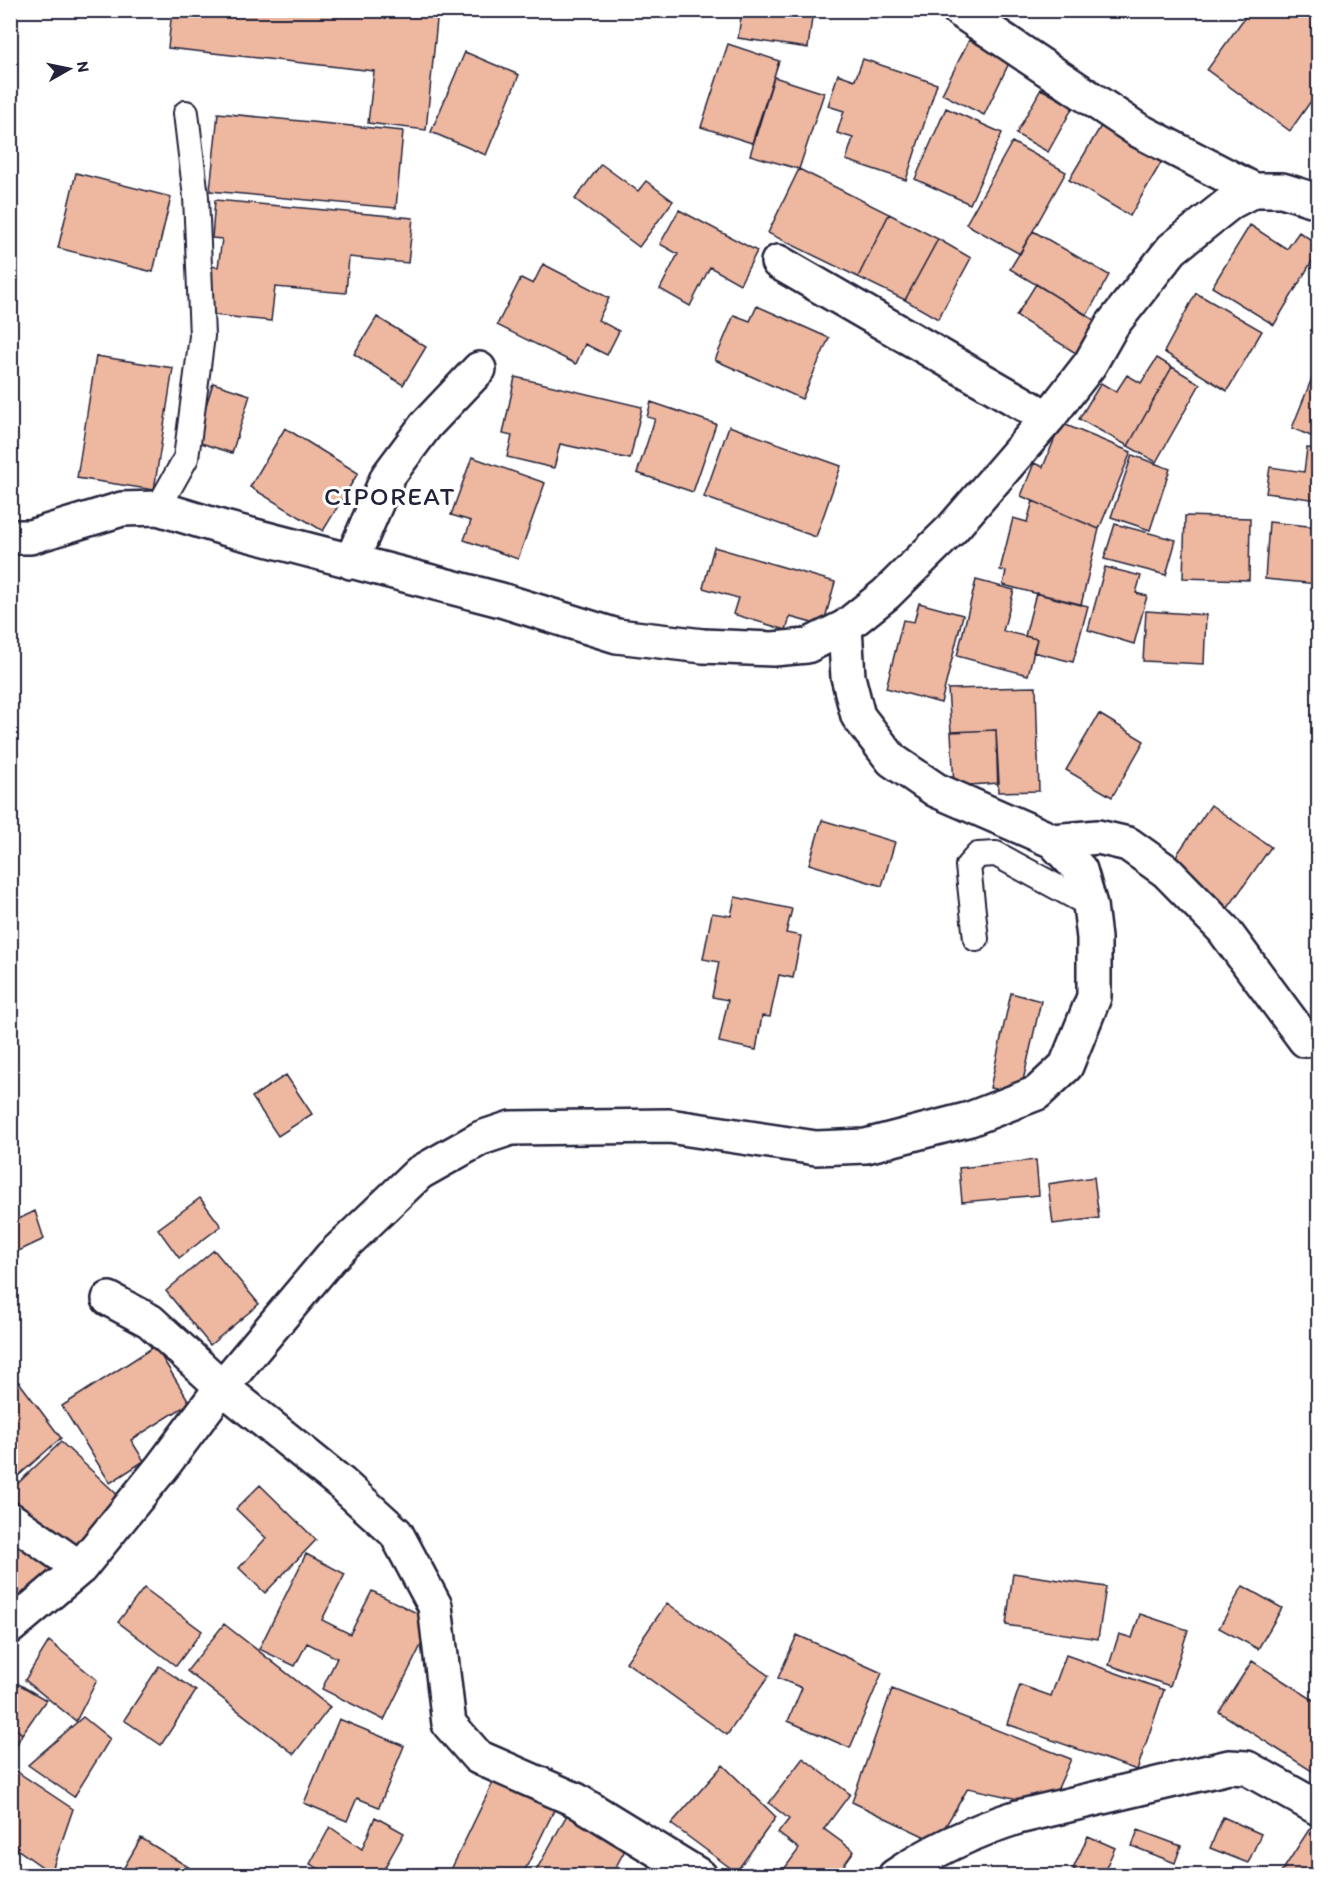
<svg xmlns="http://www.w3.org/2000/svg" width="1329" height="1886" viewBox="0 0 1329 1886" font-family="Itim,sans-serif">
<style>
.building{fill:#edb7a0;stroke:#22223b;stroke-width:1.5}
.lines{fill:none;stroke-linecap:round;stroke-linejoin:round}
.lane-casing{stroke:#22223b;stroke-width:28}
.street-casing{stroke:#22223b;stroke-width:38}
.lane{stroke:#fff;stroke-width:24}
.street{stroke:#fff;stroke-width:33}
.labels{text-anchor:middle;stroke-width:6;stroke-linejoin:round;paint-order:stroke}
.quarter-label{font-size:26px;letter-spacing:1.5px;fill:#22223b;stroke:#fff}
</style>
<rect width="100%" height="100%" fill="#fff"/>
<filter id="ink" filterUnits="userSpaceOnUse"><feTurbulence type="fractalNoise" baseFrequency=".0167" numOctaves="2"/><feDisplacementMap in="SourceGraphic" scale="12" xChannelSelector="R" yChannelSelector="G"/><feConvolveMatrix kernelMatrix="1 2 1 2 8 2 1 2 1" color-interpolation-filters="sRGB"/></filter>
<g filter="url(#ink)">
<!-- building -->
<path class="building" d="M 172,10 L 438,10 L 426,130 L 368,123 L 374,71 L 168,48 Z
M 742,10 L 813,10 L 808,48 L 738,38 Z
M 1250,10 L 1318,10 L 1318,17 L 1311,28 L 1318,33 L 1318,91 L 1290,131 L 1207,70 Z
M 969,40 L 1010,61 L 984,115 L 942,94 Z
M 728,44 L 779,61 L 752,143 L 701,127 Z
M 465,52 L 519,75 L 486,155 L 431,132 Z
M 863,59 L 937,84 L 906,180 L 846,160 L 853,138 L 837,133 L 844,111 L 828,106 L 838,74 L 855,80 Z
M 774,77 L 824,93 L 799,169 L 750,155 Z
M 1041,89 L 1073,107 L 1048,152 L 1016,134 Z
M 946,108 L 1002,133 L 970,204 L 915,179 Z
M 218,113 L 403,131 L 396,208 L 210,191 Z
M 1105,119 L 1165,156 L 1130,216 L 1069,180 Z
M 1012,142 L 1066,172 L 1020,254 L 966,224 Z
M 601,164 L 638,191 L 646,181 L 673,201 L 639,247 L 575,199 Z
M 799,169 L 889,214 L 858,277 L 768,233 Z
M 76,173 L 171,197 L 153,272 L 58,248 Z
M 215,200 L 413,218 L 408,263 L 349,257 L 346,293 L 275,287 L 271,321 L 204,314 L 209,266 L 218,267 L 222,239 L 212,238 Z
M 679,210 L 757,251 L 740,284 L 710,267 L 690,306 L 660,289 L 678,254 L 660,244 Z
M 889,214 L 938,239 L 905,300 L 858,277 Z
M 1250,225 L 1287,249 L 1299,232 L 1318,244 L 1318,251 L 1274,325 L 1212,287 Z
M 1033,231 L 1109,275 L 1087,315 L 1010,269 Z
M 938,239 L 971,258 L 938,319 L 905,300 Z
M 543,264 L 609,298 L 598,320 L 619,331 L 607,355 L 585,344 L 576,364 L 497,325 L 521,278 L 533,284 Z
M 1036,284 L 1107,328 L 1087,360 L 1016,316 Z
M 1196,293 L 1262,331 L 1227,391 L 1164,352 Z
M 757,306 L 829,338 L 802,399 L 715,360 L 734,315 L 750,321 Z
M 377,317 L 426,347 L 403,385 L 354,354 Z
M 96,356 L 173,368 L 154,490 L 77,478 Z
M 1157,358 L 1172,367 L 1128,446 L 1079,419 L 1101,383 L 1116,392 L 1127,375 L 1141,383 Z
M 1318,363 L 1318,439 L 1292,428 Z
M 1172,367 L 1200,384 L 1156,462 L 1128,446 Z
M 515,377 L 642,407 L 630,459 L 560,444 L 554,468 L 507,457 L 512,436 L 503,434 Z
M 213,383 L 250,395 L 232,453 L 195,441 Z
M 651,402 L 716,424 L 693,492 L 637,473 L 655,419 L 647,417 Z
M 1061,423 L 1131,452 L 1099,529 L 1021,496 L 1034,463 L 1043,467 Z
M 729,426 L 841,466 L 816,537 L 704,497 Z
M 285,428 L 358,473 L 323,531 L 250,487 Z
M 1307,448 L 1318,449 L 1318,500 L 1266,493 L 1270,467 L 1304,472 Z
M 1132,455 L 1170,469 L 1150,530 L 1111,517 Z
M 472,457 L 545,483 L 518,559 L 464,540 L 471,521 L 451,515 Z
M 1033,501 L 1099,529 L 1081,605 L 1003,585 L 1006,571 L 1000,570 L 1013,518 L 1027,522 Z
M 1185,516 L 1250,518 L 1249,580 L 1183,578 Z
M 1269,522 L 1318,527 L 1318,584 L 1265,579 Z
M 1115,524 L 1176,540 L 1166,575 L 1104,559 Z
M 714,547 L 835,582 L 823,626 L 790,617 L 786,630 L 733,614 L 738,598 L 703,588 Z
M 1105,567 L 1141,576 L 1136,593 L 1147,596 L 1134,644 L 1088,630 Z
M 976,580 L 1014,590 L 1003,631 L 1037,639 L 1028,675 L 957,656 Z
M 1036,593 L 1088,606 L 1073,662 L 1033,652 L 1037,639 L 1025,636 Z
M 919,603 L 963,615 L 941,703 L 886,688 L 903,620 L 914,622 Z
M 1146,611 L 1206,615 L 1204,664 L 1143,661 Z
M 1036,687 L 1039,791 L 998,792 L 996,730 L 951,732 L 948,689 Z
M 1099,714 L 1144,741 L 1112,797 L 1066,770 Z
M 996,730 L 999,783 L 954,786 L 951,732 Z
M 1211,805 L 1271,847 L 1228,908 L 1169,866 Z
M 822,820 L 895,842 L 882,886 L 809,864 Z
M 735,897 L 792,909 L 786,933 L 801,936 L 793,978 L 779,975 L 770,1017 L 762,1016 L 756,1050 L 719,1042 L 728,1000 L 712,997 L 719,962 L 703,959 L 712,913 L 731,916 Z
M 1011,993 L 1041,1001 L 1020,1094 L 990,1088 Z
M 286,1075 L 312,1114 L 278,1136 L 252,1097 Z
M 1036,1160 L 1039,1195 L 962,1202 L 959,1168 Z
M 1094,1177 L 1099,1218 L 1053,1224 L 1048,1184 Z
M 200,1198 L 221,1226 L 179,1258 L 158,1229 Z
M 35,1211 L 44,1239 L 10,1255 L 10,1223 Z
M 214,1250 L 259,1304 L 210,1345 L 166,1291 Z
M 155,1346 L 190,1403 L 131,1440 L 144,1461 L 110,1483 L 62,1406 Z
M 19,1382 L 61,1438 L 10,1483 L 10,1388 Z
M 61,1442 L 123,1500 L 78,1560 L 10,1508 L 10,1491 Z
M 260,1485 L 316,1540 L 265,1593 L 239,1568 L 266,1538 L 236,1509 Z
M 10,1538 L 62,1569 L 10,1616 Z
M 306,1554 L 345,1574 L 322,1620 L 350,1634 L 372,1591 L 433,1621 L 384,1720 L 322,1689 L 337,1658 L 307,1643 L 295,1666 L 259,1649 Z
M 1013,1573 L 1106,1587 L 1098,1639 L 1006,1625 Z
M 1243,1586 L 1282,1608 L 1258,1649 L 1219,1628 Z
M 144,1588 L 202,1631 L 176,1666 L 118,1622 Z
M 667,1603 L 769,1676 L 727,1735 L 626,1662 Z
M 1140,1614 L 1188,1630 L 1170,1686 L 1109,1665 L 1119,1634 L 1132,1638 Z
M 224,1624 L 330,1707 L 294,1754 L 187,1671 Z
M 797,1635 L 882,1673 L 850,1748 L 788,1721 L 802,1688 L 778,1678 Z
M 49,1641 L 97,1680 L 76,1721 L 25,1680 Z
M 1066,1655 L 1164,1690 L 1137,1770 L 1007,1724 L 1020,1685 L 1051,1696 Z
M 1252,1661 L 1318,1703 L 1318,1775 L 1219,1712 Z
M 159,1666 L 196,1691 L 161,1745 L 124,1720 Z
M 10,1679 L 46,1700 L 22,1734 L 10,1723 Z
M 892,1689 L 1071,1759 L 1050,1806 L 968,1788 L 936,1842 L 852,1802 Z
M 83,1717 L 110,1739 L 74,1797 L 28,1765 Z
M 339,1719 L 404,1746 L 379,1807 L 357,1798 L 347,1821 L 304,1803 Z
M 10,1723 L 22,1734 L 10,1759 Z
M 803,1758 L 850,1794 L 824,1829 L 854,1851 L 836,1876 L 779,1876 L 799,1849 L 778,1833 L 789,1819 L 769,1803 Z
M 723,1765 L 776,1817 L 736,1872 L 671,1824 Z
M 10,1767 L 73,1809 L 51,1873 L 10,1844 Z
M 499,1770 L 559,1800 L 522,1876 L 448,1876 Z
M 568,1813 L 626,1848 L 611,1876 L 533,1876 Z
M 375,1817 L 404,1833 L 380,1876 L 333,1876 L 310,1864 L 330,1827 L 362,1849 Z
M 1223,1817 L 1261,1834 L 1248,1863 L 1210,1848 Z
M 1310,1828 L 1318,1834 L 1318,1876 L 1279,1876 Z
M 1138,1830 L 1181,1846 L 1175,1863 L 1132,1846 Z
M 1088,1836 L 1115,1848 L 1102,1876 L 1086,1876 L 1073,1869 Z
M 141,1838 L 203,1876 L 119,1876 Z"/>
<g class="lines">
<!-- lane casing -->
<g class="lane-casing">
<path id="lane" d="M 158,508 L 186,458 L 202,336 L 196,197 L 186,113
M 976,939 L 968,866 L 978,855 L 996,854 L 1090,905"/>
</g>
<!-- street casing -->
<g class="street-casing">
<path id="street" d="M 959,10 L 1138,130 L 1254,190
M 778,262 L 1048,418
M 10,537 L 30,537 L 122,509 L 158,508 L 224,528 L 501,600 L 617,636 L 703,646 L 773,649 L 807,646 L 845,627 L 886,594 L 952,529 L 1048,418 L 1090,364 L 1112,325 L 1172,249 L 1231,202 L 1254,190 L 1282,190 L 1318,201
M 351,562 L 388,476 L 426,425 L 479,369
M 1053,841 L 1098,837 L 1128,844 L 1166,871 L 1223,929 L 1305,1040
M 109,1299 L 150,1321 L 222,1387 L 341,1483 L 396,1533 L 435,1606 L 449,1724 L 478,1757 L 576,1800 L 700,1876
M 10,1519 L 80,1568
M 10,1627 L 80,1568 L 162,1467 L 222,1387 L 331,1257 L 419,1173 L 481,1138 L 511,1128 L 669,1126 L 816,1148 L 866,1146 L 970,1119 L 1037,1093 L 1066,1066 L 1094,997 L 1094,938 L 1090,905 L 1080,870 L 1053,841 L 936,790 L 892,760 L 858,716 L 848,677 L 845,627
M 895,1876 C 933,1850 974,1831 1018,1817 L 1229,1767 L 1247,1768 L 1318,1808"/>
</g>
<!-- lane -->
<use href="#lane" class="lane"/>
<!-- street -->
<use href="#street" class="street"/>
</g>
</g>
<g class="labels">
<!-- quarter labels -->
<g class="quarter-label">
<text x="390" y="505">CIPOREAT</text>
</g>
</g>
<!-- margin -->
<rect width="1329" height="1886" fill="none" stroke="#fff" stroke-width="36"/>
<rect x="18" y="18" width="1293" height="1850" fill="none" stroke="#22223b" stroke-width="2" filter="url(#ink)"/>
<!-- north arrow -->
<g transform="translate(69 69) rotate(81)" stroke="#ffffff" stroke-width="4.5" paint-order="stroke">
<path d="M0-4.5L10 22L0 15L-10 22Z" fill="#22223b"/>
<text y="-9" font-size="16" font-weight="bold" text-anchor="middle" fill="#22223b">N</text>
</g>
</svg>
